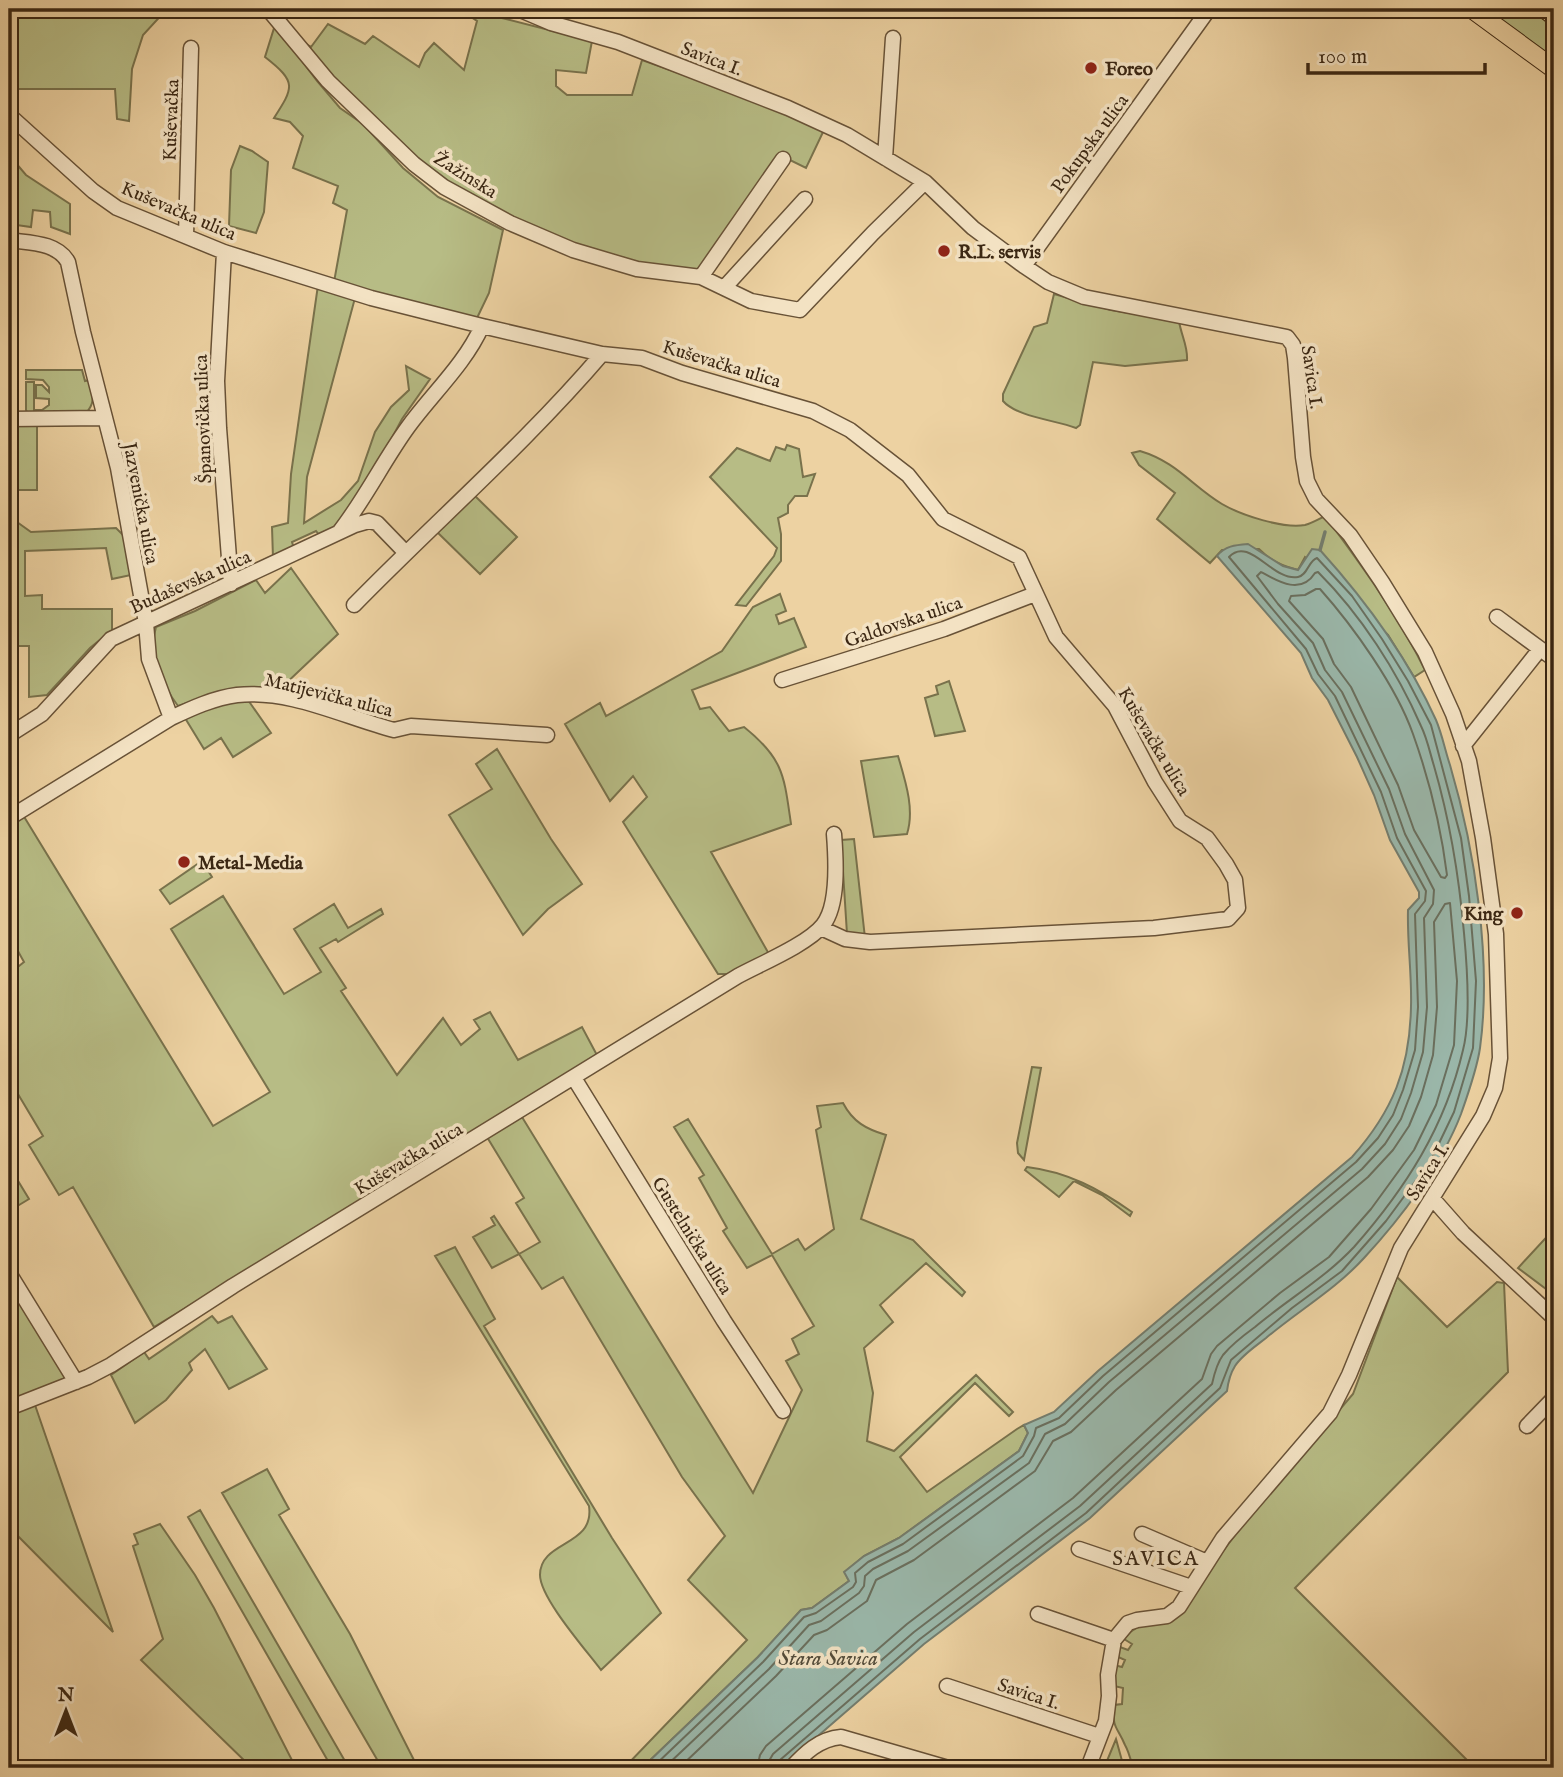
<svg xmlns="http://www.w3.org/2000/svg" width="1563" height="1777" viewBox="0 0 1563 1777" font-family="'IM FELL English',serif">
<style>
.green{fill:#b7bc85;stroke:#79724c;stroke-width:2}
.water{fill:#9ab7aa;stroke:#747d6e;stroke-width:2}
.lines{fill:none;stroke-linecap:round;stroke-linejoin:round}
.shore{stroke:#6a6f5e;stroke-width:2}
.stream{stroke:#747d6e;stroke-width:3.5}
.minor-casing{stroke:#685237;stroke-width:17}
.major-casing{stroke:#3b2713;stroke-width:20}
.minor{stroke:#f3e2c3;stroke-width:14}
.major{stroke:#edd2a2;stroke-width:18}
.poi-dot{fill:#8f2418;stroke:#f3e2c3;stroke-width:2.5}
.labels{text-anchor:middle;stroke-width:7;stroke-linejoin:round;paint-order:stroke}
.street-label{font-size:19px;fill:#3b2713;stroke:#f3e2c3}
.poi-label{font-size:19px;font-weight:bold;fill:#3b2713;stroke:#f3e2c3;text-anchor:start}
.neighbourhood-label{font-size:21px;letter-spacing:2px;fill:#3b2713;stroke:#f3e2c3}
.water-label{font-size:21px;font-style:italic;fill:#534b39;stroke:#f3e2c3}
</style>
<rect width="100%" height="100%" fill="#edd2a2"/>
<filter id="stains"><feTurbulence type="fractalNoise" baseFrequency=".00286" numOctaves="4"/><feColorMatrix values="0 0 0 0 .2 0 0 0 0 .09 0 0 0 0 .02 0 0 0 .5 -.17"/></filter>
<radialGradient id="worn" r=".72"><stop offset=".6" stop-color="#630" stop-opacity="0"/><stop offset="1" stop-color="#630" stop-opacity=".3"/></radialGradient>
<!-- green -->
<path class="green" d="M 9,9 L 167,9 L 143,35 L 132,69 L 129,121 L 117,119 L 115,89 L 9,89 Z
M 459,9 L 484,9 L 502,18 L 592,41 L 586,73 L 556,70 L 556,86 L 567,95 L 632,95 L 642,60 L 758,101 L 824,130 L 806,168 L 788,159 L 702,270 L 653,268 L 557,241 L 436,178 L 342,91 L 300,41 L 311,47 L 328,24 L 365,44 L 373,36 L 419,67 L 425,53 L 434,43 L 464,70 L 477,21 Z
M 1486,9 L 1532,9 L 1554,25 L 1554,58 Z
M 275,25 L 317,81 L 340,108 L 363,124 L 403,168 L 438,197 L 503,230 L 489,293 L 477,318 L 334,282 L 347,210 L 333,203 L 338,186 L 293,168 L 303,136 L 290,122 L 274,118 C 294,87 297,82 265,57 Z
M 240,146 L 252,151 L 268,162 L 264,212 L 256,233 L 229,226 L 231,170 Z
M 9,155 L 26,175 L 70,204 L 70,234 L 51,227 L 50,212 L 33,210 L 31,227 L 9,224 Z
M 318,285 L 355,298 L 307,477 L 304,523 L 341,500 L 358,481 L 375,432 L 391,407 L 409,390 L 406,366 L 430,379 L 402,419 L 378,464 L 338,525 L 320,536 L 316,531 L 292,542 L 294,549 L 273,558 L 272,527 L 288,523 L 291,474 Z
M 1054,294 L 1111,310 L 1179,321 C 1181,335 1188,346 1187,360 L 1125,366 L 1093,362 L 1080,425 L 1076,428 C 1055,420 1017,417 1003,401 L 1003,394 L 1034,327 L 1047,323 Z
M 9,363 L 17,371 L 16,403 L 9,403 Z
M 26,370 L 82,370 L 85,381 L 90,380 C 93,393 96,404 85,414 L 28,414 L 26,410 L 26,382 L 34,382 L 34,410 L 42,410 L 49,405 L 49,399 L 36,398 L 36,385 L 42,385 L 49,392 L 49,387 L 43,380 L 26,379 Z
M 9,425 L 37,425 L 37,490 L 18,490 L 17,522 L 31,532 L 116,528 L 124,536 L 131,575 L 112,579 L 106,548 L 25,551 L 25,596 L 42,595 L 42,609 L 112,609 L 112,630 L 90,648 L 47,695 L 29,697 L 29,646 L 9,646 Z
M 787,445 L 799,449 L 803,477 L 815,474 L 807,496 L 795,496 L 788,505 L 788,513 L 778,518 L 781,534 L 781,561 L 746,606 L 736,605 L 774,556 L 777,548 L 710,477 L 737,448 L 770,461 L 776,447 L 785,450 Z
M 1140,451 C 1177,462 1192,486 1222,504 C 1241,515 1283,529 1305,525 C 1312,523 1319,519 1325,516 C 1362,566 1398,615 1425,670 L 1414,677 L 1388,635 L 1305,557 L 1298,570 C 1282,566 1271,561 1259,549 L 1222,550 L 1210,563 L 1157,519 L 1175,493 L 1139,465 L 1132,453 Z
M 473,494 L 517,537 L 480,574 L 435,530 Z
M 291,568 L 338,634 L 280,689 C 241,685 214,693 178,706 C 163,686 148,653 156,627 L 195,611 L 256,580 L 265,593 Z
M 780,594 L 786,611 L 776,615 L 779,624 L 794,618 L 806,647 L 692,690 L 700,709 L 710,707 L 729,731 L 744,727 C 784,759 784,776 791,824 L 711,852 L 769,954 L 728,974 L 718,974 L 623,822 L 647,797 L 633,776 L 610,801 L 565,724 L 600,703 L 606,716 L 722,651 L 753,607 Z
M 949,681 L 965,731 L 935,736 L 925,698 L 938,694 L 936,686 Z
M 248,700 L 271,733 L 233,757 L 221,738 L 204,749 L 185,718 L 224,702 Z
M 497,749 L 551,839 L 582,884 L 548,909 L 523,935 L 449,815 L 492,789 L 476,764 Z
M 898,756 C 905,780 915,809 907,834 L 874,837 L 861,761 Z
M 23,815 L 213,1126 L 270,1092 L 171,929 L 223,896 L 284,994 L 321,972 L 294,929 L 334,904 L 348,928 L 381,909 L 383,914 L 338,942 L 336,939 L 320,948 L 346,988 L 341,991 L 397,1075 L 443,1018 L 461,1045 L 480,1029 L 474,1020 L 490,1012 L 518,1060 L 582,1027 L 599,1059 L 154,1327 L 73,1187 L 59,1195 L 29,1145 L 43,1136 L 9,1079 L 9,974 L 24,962 L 9,935 L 9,824 Z
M 854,839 L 865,938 L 847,934 L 841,840 Z
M 202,861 L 212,877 L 170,904 L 160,890 Z
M 1032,1067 L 1041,1068 L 1024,1160 L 1018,1153 L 1017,1143 Z
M 843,1103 C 853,1122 866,1129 886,1135 L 861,1219 L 913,1240 L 965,1292 L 962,1296 L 926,1263 L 880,1305 L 893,1322 L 864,1348 L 873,1393 L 867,1441 L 894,1451 L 976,1375 L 1013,1412 L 1009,1416 L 975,1383 L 900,1457 L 927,1492 L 1017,1429 L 1024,1425 L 1028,1433 L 1019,1451 L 899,1538 L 864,1556 L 845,1572 L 849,1581 L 812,1608 L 801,1610 L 758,1657 L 642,1768 L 624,1768 L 747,1640 L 688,1580 L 725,1536 L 682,1477 L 563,1277 L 542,1289 L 519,1254 L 492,1268 L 473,1237 L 495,1225 L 491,1218 L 494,1216 L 519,1254 L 540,1242 L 516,1203 L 524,1198 L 487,1137 L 522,1117 L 753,1493 L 802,1390 L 786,1361 L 799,1354 L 792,1339 L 814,1326 L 772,1255 L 747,1268 L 723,1231 L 727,1228 L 699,1178 L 704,1175 L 674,1127 L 688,1119 L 772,1254 L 798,1239 L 805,1250 L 834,1229 L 816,1130 L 821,1127 L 817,1106 Z
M 9,1166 L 29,1199 L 9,1211 Z
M 1027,1167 C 1068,1172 1099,1189 1132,1212 L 1130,1216 L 1102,1195 L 1074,1181 L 1059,1197 L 1025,1170 Z
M 1554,1229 L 1554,1295 L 1518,1268 Z
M 455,1247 L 495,1319 L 484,1326 L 612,1538 L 661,1613 L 601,1670 C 586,1650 540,1598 540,1575 C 540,1540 595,1547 589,1506 L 435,1256 Z
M 1397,1277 L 1447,1327 L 1497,1282 L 1504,1283 L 1508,1372 L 1295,1588 L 1475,1768 L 1133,1768 C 1131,1761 1129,1752 1125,1745 C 1117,1726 1112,1729 1114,1705 L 1122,1704 L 1123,1688 L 1114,1686 L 1114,1665 L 1122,1667 L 1125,1660 L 1116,1656 L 1120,1647 L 1128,1650 L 1132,1644 L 1124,1639 C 1135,1623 1152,1624 1170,1621 L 1251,1514 L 1353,1394 Z
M 21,1300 L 65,1374 L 63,1380 L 9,1403 L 9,1307 Z
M 212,1316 L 218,1323 L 232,1316 L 267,1369 L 229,1389 L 205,1349 L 189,1363 L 192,1370 L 166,1400 L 135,1423 L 111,1375 L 144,1352 L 149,1359 Z
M 35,1405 L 113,1632 L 9,1527 L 9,1415 Z
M 267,1469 L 289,1509 L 279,1515 L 350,1634 L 418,1768 L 382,1768 L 222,1493 Z
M 200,1510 L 349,1768 L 332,1768 L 188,1517 Z
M 160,1524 L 195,1575 L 214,1608 L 296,1768 L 252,1768 L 141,1660 L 163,1639 L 133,1546 L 138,1544 L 134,1534 Z
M 1116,1739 L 1124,1768 L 1104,1768 Z"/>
<!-- water -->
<path class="water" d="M 1248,544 L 1283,566 L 1298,570 L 1312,549 L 1320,550 C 1366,601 1407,656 1436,720 C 1442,734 1445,750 1450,765 C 1475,850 1492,960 1480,1048 C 1477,1069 1468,1094 1461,1114 C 1442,1164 1401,1218 1364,1258 C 1336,1289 1298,1311 1266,1338 C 1256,1346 1242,1355 1235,1366 C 1230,1374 1228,1383 1227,1391 L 1090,1518 L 924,1644 L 781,1768 L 642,1768 L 758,1657 L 801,1610 L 812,1608 L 849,1581 L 844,1572 L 864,1556 L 899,1538 L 1019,1451 L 1028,1433 L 1024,1425 L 1054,1412 L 1098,1371 L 1352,1157 C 1393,1111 1410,1068 1411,1006 C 1412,974 1407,942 1408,910 L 1419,898 L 1419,892 L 1390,840 L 1374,795 L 1357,757 L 1328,700 L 1312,678 L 1301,653 L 1217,556 C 1225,546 1235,545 1248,544 Z"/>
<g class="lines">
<!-- shore -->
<path class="shore" d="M 1316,589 L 1320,589 C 1353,626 1396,686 1413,734 C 1429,779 1441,827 1447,875 L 1445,878 L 1441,877 L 1414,830 L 1398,785 L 1351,687 L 1334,664 L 1323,639 L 1289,601 L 1291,596 L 1305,595 Z
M 652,1768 L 763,1662 L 804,1617 L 816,1613 L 853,1587 L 856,1582 L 855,1573 L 868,1562 L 903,1544 L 1023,1456 L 1034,1436 L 1036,1428 L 1059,1418 L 1103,1376 L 1356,1162 L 1378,1138 L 1393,1115 L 1403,1090 L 1415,1050 L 1418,1007 L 1415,914 L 1425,901 L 1426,891 L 1397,838 L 1381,792 L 1335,696 L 1318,674 L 1306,649 L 1229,557 C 1249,535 1273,582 1298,577 C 1308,575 1308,561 1317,558 L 1352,596 L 1382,639 L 1408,681 L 1431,725 L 1461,838 L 1469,896 L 1476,981 L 1473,1048 L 1454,1112 L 1431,1160 L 1386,1221 L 1342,1271 L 1292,1308 L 1231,1360 L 1220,1388 L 1086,1513 L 920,1639 L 780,1760 L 777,1768
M 664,1768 L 769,1669 L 809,1625 L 821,1621 L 859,1593 L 864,1586 L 865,1576 L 873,1569 L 908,1551 L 1029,1463 L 1045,1434 L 1065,1424 L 1109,1382 L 1362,1169 L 1385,1144 L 1401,1119 L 1411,1093 L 1423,1052 L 1427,1007 L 1424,918 L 1433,904 L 1434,890 L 1405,834 L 1389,789 L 1342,692 L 1325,670 L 1313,643 L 1278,604 L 1257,576 L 1261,572 C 1279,582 1301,595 1315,573 L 1318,572 C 1361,615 1397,671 1421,726 C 1427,738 1430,753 1434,766 C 1450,821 1459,876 1464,933 C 1467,965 1471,1019 1463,1050 C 1445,1127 1406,1188 1354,1247 C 1325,1278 1287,1300 1255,1327 C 1244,1335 1232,1344 1223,1355 C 1217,1363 1214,1375 1212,1384 L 1080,1506 L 914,1632 L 773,1754 L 769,1761 L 768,1768
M 679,1768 L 776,1676 L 814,1635 L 827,1630 L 867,1601 L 876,1580 L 914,1560 L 1035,1471 L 1053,1441 L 1071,1432 L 1116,1390 L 1368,1177 L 1393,1150 L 1409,1126 L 1421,1097 L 1433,1055 L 1437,1007 L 1434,922 L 1445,904 L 1450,903 L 1457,981 L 1454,1045 L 1436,1105 L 1414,1150 L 1371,1209 L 1329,1257 L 1280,1293 L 1217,1346 L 1211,1354 L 1202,1379 L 1073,1498 L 907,1624 L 766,1746 L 760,1755 L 757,1768"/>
<!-- stream -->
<path class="stream" d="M 1320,550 L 1325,532"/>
<!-- minor casing -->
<g class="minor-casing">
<path id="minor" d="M 268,9 L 328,81 L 414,164 L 444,187 L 510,223 L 573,250 L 637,269 L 701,277 L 751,301 L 800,310 L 873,233 L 925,182
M 518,9 L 551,23 L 618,42 L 788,108 L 847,135 L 925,182 L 973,228 L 1024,266 L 1048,282 L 1084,297 L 1287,337 L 1293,345 L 1295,358 L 1303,457 L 1307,481 L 1316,499 L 1350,535 L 1382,582 L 1425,652 L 1453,714 L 1469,761 L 1483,838 L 1496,934 L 1500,1058 L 1495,1088 L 1483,1116 L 1401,1248 L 1349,1375 L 1330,1413 L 1223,1538 L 1179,1607 L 1167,1616 L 1137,1620 L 1128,1623 L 1114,1640 L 1108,1675 L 1109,1696 L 1106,1721 L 1088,1768
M 9,115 L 93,191 L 117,208 L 224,252 L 371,298 L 482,326 L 602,354 L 642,358 L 682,373 L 813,411 L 850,430 L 908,475 L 943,519 L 1019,557 L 1056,637 L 1115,706 L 1155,782 L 1180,821 L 1207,838 L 1226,864 L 1235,880 L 1238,908 L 1228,919 L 1154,928 L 870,942 L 845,939 L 821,928
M 885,158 L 893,38
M 186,236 L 191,48
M 9,240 C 29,243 57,242 68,262 L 83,332 L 118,468 L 146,623 L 149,659 L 171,718
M 224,252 L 217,381 L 219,428 L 231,584
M 1024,266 L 1209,9
M 701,277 L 783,159
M 724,288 L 805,199
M 9,419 L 104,418
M 340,531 C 365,499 384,460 408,427 C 432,394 465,364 482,326
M 354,605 C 436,521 525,444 602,354
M 1497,617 L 1554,659
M 782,680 L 944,629 L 1035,594
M 9,735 L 42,714 L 111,639 L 355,525 L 369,521 L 377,523 L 406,553
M 1463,746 L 1540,649
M 9,818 L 171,718 C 192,708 214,698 237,695 C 290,689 344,717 394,730 L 411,726 L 547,735
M 574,1078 L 724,1321 L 783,1411
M 1433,1199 L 1463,1233 L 1554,1318
M 9,1273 L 76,1382
M 9,1408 L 88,1377 L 111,1365 L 233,1286 L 738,976 C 760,964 808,944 823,925 C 839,905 836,859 834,834
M 1527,1426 L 1554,1398
M 1142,1534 L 1207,1562
M 1079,1549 L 1191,1587
M 1038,1614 L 1114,1640
M 947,1686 L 1099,1736
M 791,1768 C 805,1753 819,1739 841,1737 L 948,1768"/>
</g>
<!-- major casing -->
<g class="major-casing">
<path id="major" d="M 1472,9 L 1554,69
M 1545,9 L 1554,16"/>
</g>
<!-- minor -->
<use href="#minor" class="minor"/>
<!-- major -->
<use href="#major" class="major"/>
</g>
<!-- markers -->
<g class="poi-dot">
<circle cx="1091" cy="68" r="7"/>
<circle cx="944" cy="251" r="7"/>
<circle cx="184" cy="862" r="7"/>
<circle cx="1517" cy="913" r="7"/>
</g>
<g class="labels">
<!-- street labels -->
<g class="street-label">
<text transform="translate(712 58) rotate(21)" y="7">Savica I.</text>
<text transform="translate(170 120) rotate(-88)" y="7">Kuševačka</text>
<text transform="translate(1089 143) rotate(-54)" y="7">Pokupska ulica</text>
<text transform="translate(466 174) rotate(32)" y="7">Žažinska</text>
<text transform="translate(179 210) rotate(23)" y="7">Kuševačka ulica</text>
<text transform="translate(722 363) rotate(17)" y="7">Kuševačka ulica</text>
<text transform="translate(1313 377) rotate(82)" y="7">Savica I.</text>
<text transform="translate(202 419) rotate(-92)" y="7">Španovička ulica</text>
<text transform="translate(142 503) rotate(79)" y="7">Jazvenička ulica</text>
<text transform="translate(190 581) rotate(-24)" y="7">Budaševska ulica</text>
<text transform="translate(903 621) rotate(-19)" y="7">Galdovska ulica</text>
<text transform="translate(329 694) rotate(14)" y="7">Matijevička ulica</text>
<text transform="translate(1155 741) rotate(59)" y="7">Kuševačka ulica</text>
<text transform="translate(408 1158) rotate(-31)" y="7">Kuševačka ulica</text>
<text transform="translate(1427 1171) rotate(-58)" y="7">Savica I.</text>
<text transform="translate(693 1235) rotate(58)" y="7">Gustelnička ulica</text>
<text transform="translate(1029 1693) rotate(18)" y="7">Savica I.</text>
</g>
<!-- poi labels -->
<g class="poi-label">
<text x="1105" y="75">Foreo</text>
<text x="958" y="258">R.L. servis</text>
<text x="198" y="869">Metal-Media</text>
<text x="1503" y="920" text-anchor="end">King</text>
</g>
<!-- neighbourhood labels -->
<g class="neighbourhood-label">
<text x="1156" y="1565">SAVICA</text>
</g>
<!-- water labels -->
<g class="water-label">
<text x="828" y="1665">Stara Savica</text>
</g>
</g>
<!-- margin -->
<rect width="1563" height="1777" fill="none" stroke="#edd2a2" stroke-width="35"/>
<rect x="10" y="10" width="1542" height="1756" fill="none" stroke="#3b2713" stroke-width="3.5"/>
<rect x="18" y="18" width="1528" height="1742" fill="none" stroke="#3b2713" stroke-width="2"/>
<!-- north arrow -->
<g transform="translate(66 1711)" stroke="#f3e2c3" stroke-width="5" paint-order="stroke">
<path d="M0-5L12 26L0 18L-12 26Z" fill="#3b2713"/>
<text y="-10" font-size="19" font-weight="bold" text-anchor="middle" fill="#3b2713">N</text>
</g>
<!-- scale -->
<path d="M1308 63v10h177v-10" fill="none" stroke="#3b2713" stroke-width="3.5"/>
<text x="1318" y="63" font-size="21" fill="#3b2713" stroke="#f3e2c3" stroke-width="5" paint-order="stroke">100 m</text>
<rect width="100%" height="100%" filter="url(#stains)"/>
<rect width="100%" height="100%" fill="url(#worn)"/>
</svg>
